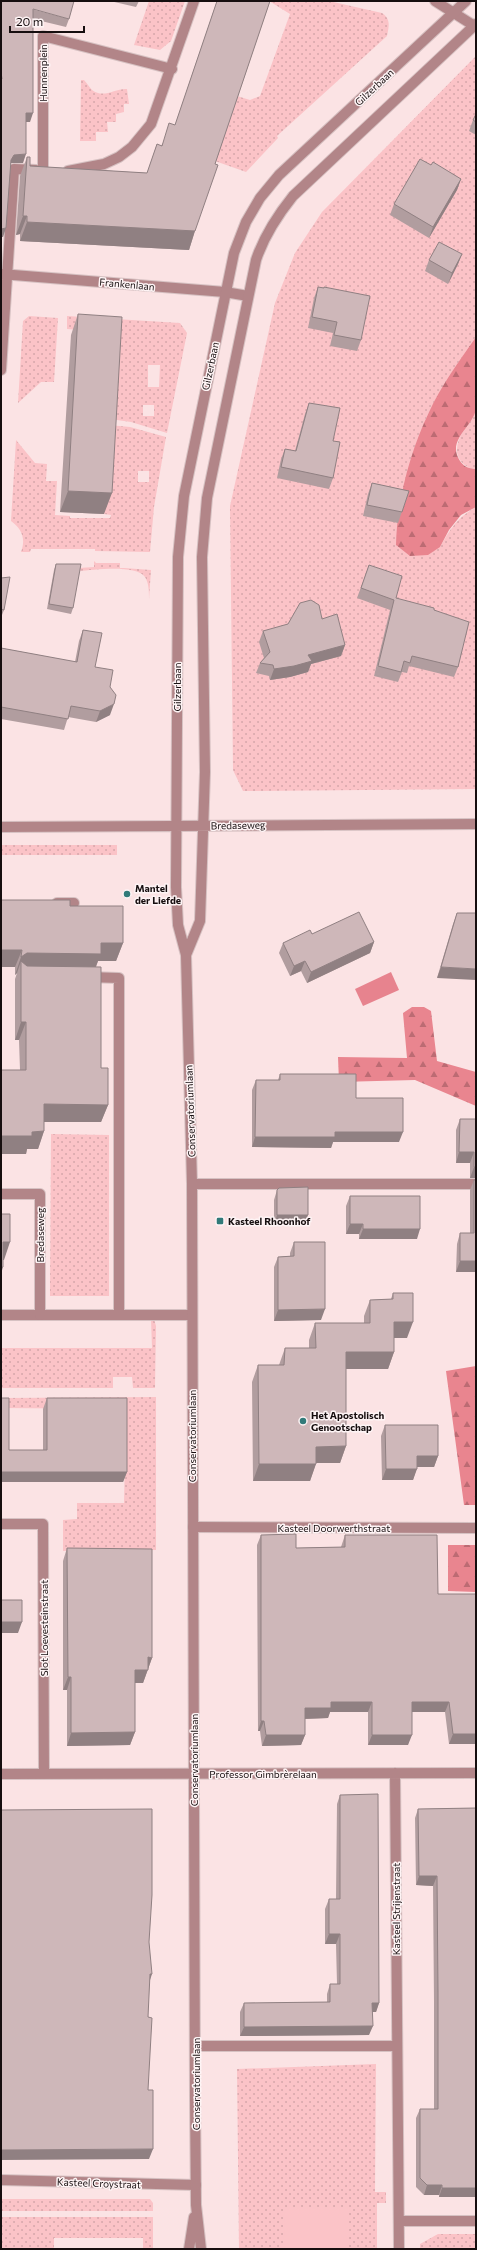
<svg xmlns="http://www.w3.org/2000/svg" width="477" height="2250" viewBox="0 0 477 2250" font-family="Commissioner,sans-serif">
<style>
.green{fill:url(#green-dots);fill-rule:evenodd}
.forest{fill:url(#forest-firs)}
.pitch{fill:#fbc3c7}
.water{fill:#e7838e}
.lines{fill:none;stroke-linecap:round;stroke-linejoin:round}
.service-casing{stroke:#d6c1c2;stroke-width:12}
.minor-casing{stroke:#d6c1c2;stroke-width:12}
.tertiary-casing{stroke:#d6c1c2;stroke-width:12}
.service{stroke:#b28588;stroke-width:10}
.minor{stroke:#b28588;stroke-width:10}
.tertiary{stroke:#b28588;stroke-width:10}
.wall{fill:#b19d9f}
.shaded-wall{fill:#908082}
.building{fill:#ceb7b9;stroke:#908082}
.poi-dot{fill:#317a79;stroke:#fef4f5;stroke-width:1.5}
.labels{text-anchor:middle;stroke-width:3;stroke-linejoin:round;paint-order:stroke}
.street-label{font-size:10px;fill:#160e0f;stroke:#fef4f5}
.poi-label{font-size:10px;font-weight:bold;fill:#160e0f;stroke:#fef4f5;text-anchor:start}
</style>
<defs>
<pattern id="green-dots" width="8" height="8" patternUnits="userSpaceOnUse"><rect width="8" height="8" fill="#fbc3c7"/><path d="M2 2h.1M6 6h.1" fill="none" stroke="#d6a6aa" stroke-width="1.8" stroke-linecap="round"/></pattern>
<pattern id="forest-firs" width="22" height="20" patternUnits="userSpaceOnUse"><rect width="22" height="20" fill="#e9858f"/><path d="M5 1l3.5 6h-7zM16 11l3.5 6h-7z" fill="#bc6b73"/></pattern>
</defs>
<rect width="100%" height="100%" fill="#fbe3e4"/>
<!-- green -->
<path class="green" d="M 149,1 L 185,1 L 171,41 L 160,50 L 134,45 Z
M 269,1 L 329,1 L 382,13 C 391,19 389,26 387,36 L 277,136 L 278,138 L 246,172 L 215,161 L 237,96 L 250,100 L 260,96 L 290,14 Z
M 476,56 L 476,337 C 459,361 442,386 429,412 C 413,446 405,483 397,520 L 440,547 C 451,528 457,518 476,507 L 476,789 L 243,791 L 233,770 L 230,506 L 275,303 L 295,253 L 322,212 Z
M 81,80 L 84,80 C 87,83 89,87 92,90 C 104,99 115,88 127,89 L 129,104 L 124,104 L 124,112 L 116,114 L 116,122 L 107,122 L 108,132 L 96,132 L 96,141 L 80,141 Z
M 29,316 L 58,318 L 54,382 L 41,382 L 18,403 L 23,321 Z
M 67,316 L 180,323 L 187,333 L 167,433 L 131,422 L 110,419 L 93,331 L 67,329 ZM 148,365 L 160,365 L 159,387 L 148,387 ZM 143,405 L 154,405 L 154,416 L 143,416 Z
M 476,410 L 476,469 L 471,469 C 442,454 465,429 476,410 Z
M 109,425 L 130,427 L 166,437 L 154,507 L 150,552 L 95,551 L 95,549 L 31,549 L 30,552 L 21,552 C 26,539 22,529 11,521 L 16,440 L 35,463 L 47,464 L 46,481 L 57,481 L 55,515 L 70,516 L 70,518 L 110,518 L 111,515 L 104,514 ZM 138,471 L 149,471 L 149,482 L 138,482 Z
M 94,561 L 96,563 L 120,563 L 120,568 L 124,568 L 151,570 L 149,599 C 149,592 149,583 145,577 C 136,564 94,570 79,571 L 79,568 L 94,567 Z
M 1,845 L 117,845 L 117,855 L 1,855 Z
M 51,1134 L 109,1135 L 109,1296 L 50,1296 Z
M 151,1319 L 154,1319 L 156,1326 L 155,1388 L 133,1388 L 132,1377 L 113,1377 L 113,1388 L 1,1388 L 1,1348 L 152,1348 Z
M 156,1397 L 156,1550 L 63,1551 L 63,1520 L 77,1519 L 77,1503 L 124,1503 L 126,1409 L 1,1408 L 1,1398 Z
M 376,2064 L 375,2192 L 386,2192 L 386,2203 L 377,2203 L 377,2249 L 349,2249 L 349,2209 L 285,2208 L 285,2249 L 239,2249 L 237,2069 Z
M 1,2199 L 150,2199 L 153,2203 L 153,2211 L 1,2211 Z
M 1,2217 L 153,2217 L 153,2249 L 143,2249 L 143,2238 L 54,2238 L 54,2249 L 1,2249 Z
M 438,2234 L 476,2234 L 476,2249 L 420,2249 L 420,2244 Z"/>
<!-- forest -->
<path class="forest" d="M 476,337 C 476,360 477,386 476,409 C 473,427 446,440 460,461 C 464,467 470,469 476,469 L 476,507 L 461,515 L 449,530 L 440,547 L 428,555 L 410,556 L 396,545 C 397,500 410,452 429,412 C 441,386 459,361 476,337 Z
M 412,1007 L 424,1007 L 431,1011 L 437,1061 L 476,1072 L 476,1106 L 415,1080 L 339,1082 L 338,1057 L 407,1058 L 403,1013 Z
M 476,1366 L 476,1505 L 464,1505 L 446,1371 Z
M 448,1545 L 476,1545 L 476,1592 L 448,1591 Z"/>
<!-- pitch -->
<path class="pitch" d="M 284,2208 L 349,2208 L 349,2249 L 285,2249 Z"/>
<!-- water -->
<path class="water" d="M 391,972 L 399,990 L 363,1006 L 355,989 Z"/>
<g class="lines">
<!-- service casing -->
<g class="service-casing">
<path id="service" d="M 57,903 L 74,903
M 88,977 L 119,978 L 119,1315
M 1,1315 L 192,1315"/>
</g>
<!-- minor casing -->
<g class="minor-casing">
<path id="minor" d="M 435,1 L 476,27
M 43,170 L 43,36 L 172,69
M 68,171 L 104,164 L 119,157 L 132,147 L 151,124 L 194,1
M 1,274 L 225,292 L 248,296
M 1,370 L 14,169 L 36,170
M 192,1184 L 476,1184
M 1,1194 L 40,1194 L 40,1315
M 1,1524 L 43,1524 L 44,1774
M 193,1527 L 476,1528
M 395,1773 L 399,2249
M 1,1774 L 476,1773
M 196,2046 L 396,2046
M 1,2180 L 196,2185
M 400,2221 L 476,2221"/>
</g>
<!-- tertiary casing -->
<g class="tertiary-casing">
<path id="tertiary" d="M 1,827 L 476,824
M 186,955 L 200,921 L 205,772 L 202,557 L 207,498 L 256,260 C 264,236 277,216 293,196 L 476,24
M 189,2249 L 194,2217
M 201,2249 L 196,2205 L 195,2097 L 192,1184 L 186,955 L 178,925 L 176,887 L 178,557 L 184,496 L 234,253 L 246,222 L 260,198 L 279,175 L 466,1"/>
</g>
<!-- service -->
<use href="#service" class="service"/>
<!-- minor -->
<use href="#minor" class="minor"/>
<!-- tertiary -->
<use href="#tertiary" class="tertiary"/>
</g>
<!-- wall -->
<path class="wall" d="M 1,1 L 69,19 L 66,27 L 33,19 L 30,122 L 26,122 L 23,163 L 11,163 L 10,164 L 3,237 L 1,237 Z
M 110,1 L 139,1 L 136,7 Z
M 217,1 L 270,1 L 215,164 L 189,250 L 20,241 L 20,234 L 16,235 L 20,176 L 27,157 L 30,166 L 147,173 L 157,144 L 161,146 L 175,125 Z
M 476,114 L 476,135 L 469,131 L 473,120 Z
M 431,165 L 461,179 L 457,190 L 429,238 L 390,215 L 394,204 Z
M 462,254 L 458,264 L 448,284 L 425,271 L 429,260 Z
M 318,287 L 361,340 L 357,351 L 330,346 L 333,333 L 308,328 L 314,298 Z
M 78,314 L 104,514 L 60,512 L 71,335 Z
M 309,403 L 333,441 L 333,478 L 329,489 L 277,478 L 281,459 L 285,449 L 295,451 L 305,414 Z
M 372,483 L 409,491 L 398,523 L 363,516 L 368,494 Z
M 56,564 L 73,608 L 71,614 L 47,609 L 54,570 Z
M 369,565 L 396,598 L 434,610 L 458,667 L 454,677 L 409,666 L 407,673 L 402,672 L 398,682 L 374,676 L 390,610 L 357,598 Z
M 1,578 L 4,610 L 2,615 L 1,615 Z
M 322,619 L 345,645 L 341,656 L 311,664 L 308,672 L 290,677 L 270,680 L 269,676 L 256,673 L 260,663 L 264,658 L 259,642 L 263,631 Z
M 83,630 L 95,667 L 110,687 L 110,715 L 96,722 L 68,717 L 64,730 L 1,719 L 1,648 L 75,662 L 79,641 Z
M 1,900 L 70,906 L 123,943 L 116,961 L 98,961 L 96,967 L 101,1068 L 108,1105 L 101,1122 L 44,1122 L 44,1131 L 38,1149 L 27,1149 L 26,1154 L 1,1154 L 1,1070 L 20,1070 L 19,1040 L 15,1040 L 15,979 L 17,973 L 15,975 L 15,967 L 1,967 Z
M 457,913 L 476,913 L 437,978 L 453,924 Z
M 312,934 L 374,942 L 370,953 L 307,983 L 301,971 L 290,976 L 279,953 L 283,943 Z
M 280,1074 L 356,1098 L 399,1142 L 333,1142 L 331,1148 L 252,1147 L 252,1090 L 256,1080 L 278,1080 Z
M 460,1119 L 476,1119 L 476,1178 L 470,1178 L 470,1163 L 456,1163 L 456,1130 Z
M 474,1180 L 476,1272 L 456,1272 L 457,1244 L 460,1233 L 470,1233 L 470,1190 Z
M 277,1190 L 304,1225 L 274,1225 L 274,1200 Z
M 350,1196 L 417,1239 L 359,1239 L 359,1234 L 346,1234 L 346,1206 Z
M 294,1242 L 321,1320 L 274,1321 L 274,1267 L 278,1257 L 290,1256 L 290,1253 Z
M 393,1293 L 407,1338 L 394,1338 L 394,1352 L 388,1369 L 346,1369 L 346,1446 L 340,1463 L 316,1463 L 310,1481 L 253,1481 L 252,1382 L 258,1365 L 279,1365 L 285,1348 L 309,1348 L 309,1340 L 315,1323 L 364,1323 L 364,1316 L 370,1300 L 391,1299 Z
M 47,1398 L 127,1472 L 123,1482 L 9,1450 L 43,1450 L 43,1409 Z
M 385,1425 L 438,1456 L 434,1467 L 417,1467 L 413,1480 L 382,1480 L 381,1436 Z
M 261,1535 L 296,1548 L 341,1547 L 345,1535 L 438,1594 L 476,1594 L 476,1744 L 449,1744 L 445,1712 L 412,1712 L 408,1745 L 368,1745 L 368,1712 L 330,1712 L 328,1718 L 305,1719 L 305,1735 L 301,1745 L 262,1746 L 260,1731 L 258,1731 L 257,1545 Z
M 67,1548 L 152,1658 L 143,1683 L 135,1683 L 135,1732 L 130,1745 L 67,1746 L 67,1690 L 63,1690 L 63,1561 Z
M 340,1795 L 379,2003 L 376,2012 L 372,2012 L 369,2035 L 240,2036 L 240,2012 L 244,2003 L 327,2002 L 327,1994 L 330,1984 L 337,1984 L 336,1944 L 325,1944 L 325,1909 L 329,1899 L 336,1899 L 337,1804 Z
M 476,1808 L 476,2197 L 439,2197 L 439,2195 L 424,2195 L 416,2187 L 416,2118 L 420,2109 L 434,2109 L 434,2002 L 433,1886 L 416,1885 L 415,1818 L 418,1809 Z"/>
<!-- shaded-wall -->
<path class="shaded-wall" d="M 26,113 L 33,113 L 30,122 L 23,122 Z
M 26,154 L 23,163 L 11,163 L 8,168 L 11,160 L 14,155 Z
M 461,179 L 457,190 L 429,238 L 433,227 Z
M 23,216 L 27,216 L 20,234 L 16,235 Z
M 27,222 L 195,231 L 189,250 L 20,241 Z
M 6,228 L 3,237 L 1,237 L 1,229 Z
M 462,254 L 458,264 L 448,284 L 452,273 Z
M 68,491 L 112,493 L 104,514 L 60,512 Z
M 345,645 L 341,656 L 311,664 L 308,672 L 290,677 L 270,680 L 274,669 L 308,655 Z
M 114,704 L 110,715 L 96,722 L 100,711 Z
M 374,942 L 370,953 L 307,983 L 311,972 Z
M 101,943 L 123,943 L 116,961 L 98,961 L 94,971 L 21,970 L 21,961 L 17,973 L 15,975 L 21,957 L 27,953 Z
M 1,950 L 22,950 L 15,967 L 1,967 Z
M 305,961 L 301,971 L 290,976 L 294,966 Z
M 441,967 L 476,969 L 476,980 L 437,978 Z
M 21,1022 L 26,1022 L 19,1040 L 15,1040 Z
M 44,1104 L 108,1105 L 101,1122 L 38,1122 Z
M 44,1131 L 38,1149 L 27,1149 L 26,1154 L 1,1154 L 1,1136 L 32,1132 Z
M 335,1132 L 403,1132 L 399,1142 L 333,1142 L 331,1148 L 252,1147 L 255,1137 Z
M 459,1152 L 474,1152 L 470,1163 L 456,1163 Z
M 474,1167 L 476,1167 L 476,1178 L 470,1178 Z
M 277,1215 L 308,1215 L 304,1225 L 274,1225 Z
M 350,1224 L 363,1224 L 359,1234 L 346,1234 Z
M 363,1229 L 420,1229 L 417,1239 L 359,1239 Z
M 3,1242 L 10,1242 L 4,1260 L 1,1260 Z
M 460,1261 L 476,1261 L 476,1272 L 456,1272 Z
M 1,1267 L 3,1267 L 1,1274 Z
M 325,1309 L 321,1320 L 274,1321 L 278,1310 Z
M 394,1322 L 413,1322 L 407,1338 L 388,1338 Z
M 346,1352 L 394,1352 L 388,1369 L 340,1369 Z
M 346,1446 L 340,1463 L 310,1463 L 316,1447 Z
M 417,1456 L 438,1456 L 434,1467 L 413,1467 Z
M 259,1464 L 316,1464 L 310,1481 L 253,1481 Z
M 386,1469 L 417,1469 L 413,1480 L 382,1480 Z
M 1,1472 L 127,1472 L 123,1482 L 1,1482 Z
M 1,1622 L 22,1622 L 18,1633 L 1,1633 Z
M 148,1657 L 152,1658 L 143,1683 L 130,1683 L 135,1670 Z
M 68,1677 L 71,1677 L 67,1690 L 63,1690 Z
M 331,1702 L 372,1702 L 368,1712 L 330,1712 L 328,1718 L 301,1719 L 305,1708 Z
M 412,1702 L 449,1702 L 445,1712 L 408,1712 Z
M 261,1721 L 264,1721 L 260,1731 L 258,1731 Z
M 135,1732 L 130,1745 L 67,1746 L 71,1733 Z
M 453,1734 L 476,1734 L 476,1744 L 449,1744 Z
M 266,1735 L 305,1735 L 301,1745 L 262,1746 Z
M 372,1735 L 412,1735 L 408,1745 L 368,1745 Z
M 419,1876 L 437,1876 L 433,1886 L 416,1885 Z
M 329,1934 L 340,1934 L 336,1944 L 325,1944 Z
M 150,1974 L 152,1974 L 149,1983 Z
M 372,2003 L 379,2003 L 376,2012 L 369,2012 Z
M 373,2026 L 369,2035 L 240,2036 L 244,2027 Z
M 153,2149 L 149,2159 L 1,2160 L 1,2150 Z
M 427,2185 L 442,2185 L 439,2195 L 424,2195 Z
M 442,2188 L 476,2188 L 476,2197 L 439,2197 Z"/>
<!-- building -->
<path class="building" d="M 1,1 L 74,1 L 69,19 L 33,9 L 33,113 L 26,113 L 26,154 L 14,155 L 11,160 L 6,228 L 1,229 L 1,79 L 2,79 L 1,72 Z
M 217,1 L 270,1 L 215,164 L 218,165 L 195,231 L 27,222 L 27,216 L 23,216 L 27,157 L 30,157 L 30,166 L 147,173 L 157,144 L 162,146 L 169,123 L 175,125 Z
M 476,114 L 476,122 L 473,120 Z
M 420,159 L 431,165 L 433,162 L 461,179 L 433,227 L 394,204 Z
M 439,242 L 462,254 L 452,273 L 429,260 Z
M 318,287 L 324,288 L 324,287 L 370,296 L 361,340 L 334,335 L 337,322 L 312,317 Z
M 78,314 L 122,317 L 112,493 L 68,491 Z
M 309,403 L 340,408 L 333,441 L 340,442 L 333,478 L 281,467 L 285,449 L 296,451 Z
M 372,483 L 409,491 L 402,512 L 367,505 Z
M 56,564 L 81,564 L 73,608 L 49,604 Z
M 369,565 L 402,576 L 396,598 L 434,608 L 434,610 L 469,622 L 458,667 L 412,656 L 410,663 L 404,661 L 401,672 L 378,666 L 394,600 L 361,588 Z
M 10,577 L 4,610 L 1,609 L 1,578 Z
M 311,600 L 319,605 L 322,619 L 337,614 L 345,645 L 308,655 L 312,661 L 294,666 L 274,669 L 273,665 L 260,663 L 270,652 L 263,631 L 288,624 L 300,603 Z
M 83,630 L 102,633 L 95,667 L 113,670 L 110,687 L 116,695 L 114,704 L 100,711 L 71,706 L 68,719 L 1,707 L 1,648 L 77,662 Z
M 1,900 L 70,900 L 70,906 L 123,906 L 123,943 L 101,943 L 101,954 L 27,953 L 21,957 L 22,950 L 1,950 Z
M 359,912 L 374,942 L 311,972 L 305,961 L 294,966 L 283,943 L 310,930 L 312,934 Z
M 457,913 L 476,913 L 476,969 L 441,967 Z
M 21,961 L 27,966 L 101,967 L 101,1068 L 108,1068 L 108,1105 L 44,1104 L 44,1131 L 32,1132 L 32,1136 L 1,1136 L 1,1070 L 26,1070 L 26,1022 L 21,1022 Z
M 280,1074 L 356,1074 L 356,1098 L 403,1098 L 403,1132 L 335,1132 L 335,1137 L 255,1137 L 256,1080 L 280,1080 Z
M 460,1119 L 476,1119 L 476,1167 L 474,1167 L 474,1152 L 459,1152 Z
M 474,1180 L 476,1180 L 476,1261 L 460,1261 L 460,1233 L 474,1233 Z
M 308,1187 L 308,1215 L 277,1215 L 277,1190 L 279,1188 Z
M 350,1196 L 420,1196 L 420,1229 L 363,1229 L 363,1224 L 350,1224 Z
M 1,1214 L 10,1214 L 10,1242 L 3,1242 L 3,1267 L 1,1267 Z
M 294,1242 L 325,1242 L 325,1309 L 278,1310 L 278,1257 L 294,1256 Z
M 393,1293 L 413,1293 L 413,1322 L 394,1322 L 394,1352 L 346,1352 L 346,1446 L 316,1447 L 316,1464 L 259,1464 L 258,1365 L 284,1365 L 285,1348 L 316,1348 L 315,1323 L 370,1323 L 370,1300 L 393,1299 Z
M 1,1398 L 9,1398 L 9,1450 L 47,1450 L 47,1398 L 127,1398 L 127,1472 L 1,1472 Z
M 385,1425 L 438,1425 L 438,1456 L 417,1456 L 417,1469 L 386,1469 Z
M 296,1534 L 296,1548 L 345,1547 L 345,1535 L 437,1535 L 438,1594 L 476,1594 L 476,1734 L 453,1734 L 449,1702 L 412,1702 L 412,1735 L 372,1735 L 372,1702 L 331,1702 L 331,1708 L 305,1708 L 305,1735 L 266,1735 L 264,1721 L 261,1721 L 261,1535 Z
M 67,1548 L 152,1549 L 152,1658 L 148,1657 L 148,1670 L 135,1670 L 135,1732 L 71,1733 L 71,1677 L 68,1677 Z
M 1,1600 L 22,1600 L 22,1622 L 1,1622 Z
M 378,1794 L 379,2003 L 372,2003 L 373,2026 L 244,2027 L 244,2003 L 330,2002 L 330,1984 L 340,1984 L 340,1934 L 329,1934 L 329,1899 L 340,1899 L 340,1795 Z
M 476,1808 L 476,2188 L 442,2188 L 442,2185 L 427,2185 L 420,2178 L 420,2109 L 438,2109 L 438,1992 L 437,1876 L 419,1876 L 418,1809 Z
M 152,1809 L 152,1895 L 149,1942 L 152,1974 L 150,1974 L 148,2017 L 152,2018 L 148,2090 L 153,2090 L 153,2149 L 1,2150 L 1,1810 Z"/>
<!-- markers -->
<g class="poi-dot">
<circle cx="127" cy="894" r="4"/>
<rect x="216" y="1217" width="8" height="8" rx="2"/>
<circle cx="303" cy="1421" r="4"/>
</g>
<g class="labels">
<!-- street labels -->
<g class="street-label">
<text transform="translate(43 73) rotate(-90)" y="4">Hunnenplein</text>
<text transform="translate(374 87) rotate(-43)" y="4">Gilzerbaan</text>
<text transform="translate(127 284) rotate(5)" y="4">Frankenlaan</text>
<text transform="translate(210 366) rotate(-78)" y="4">Gilzerbaan</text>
<text transform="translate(177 687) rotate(-90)" y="4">Gilzerbaan</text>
<text transform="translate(238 825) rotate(-1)" y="4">Bredaseweg</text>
<text transform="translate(190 1111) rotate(-92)" y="4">Conservatoriumlaan</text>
<text transform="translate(40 1235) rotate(-90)" y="4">Bredaseweg</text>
<text transform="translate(192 1436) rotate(-90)" y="4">Conservatoriumlaan</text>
<text x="334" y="1532">Kasteel Doorwerthstraat</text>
<text transform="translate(44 1628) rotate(-90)" y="4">Slot Loevesteinstraat</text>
<text transform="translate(194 1760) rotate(-90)" y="4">Conservatoriumlaan</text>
<text x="263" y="1778">Professor Gimbrèrelaan</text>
<text transform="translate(396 1909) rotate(-90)" y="4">Kasteel Strijenstraat</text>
<text transform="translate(196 2084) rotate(-90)" y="4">Conservatoriumlaan</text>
<text transform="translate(99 2183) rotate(2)" y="4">Kasteel Croystraat</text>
</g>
<!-- poi labels -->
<g class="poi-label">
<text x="135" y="892">Mantel<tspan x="135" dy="12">der Liefde</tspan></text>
<text x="228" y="1225">Kasteel Rhoonhof</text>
<text x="311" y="1419">Het Apostolisch<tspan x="311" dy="12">Genootschap</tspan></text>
</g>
</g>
<!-- border -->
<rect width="477" height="2250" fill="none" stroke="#160e0f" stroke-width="4"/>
<!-- scale -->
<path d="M10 26v6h74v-6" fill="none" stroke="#160e0f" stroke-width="2"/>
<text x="16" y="26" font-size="12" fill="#160e0f" stroke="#fef4f5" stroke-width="3" paint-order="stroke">20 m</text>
</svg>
